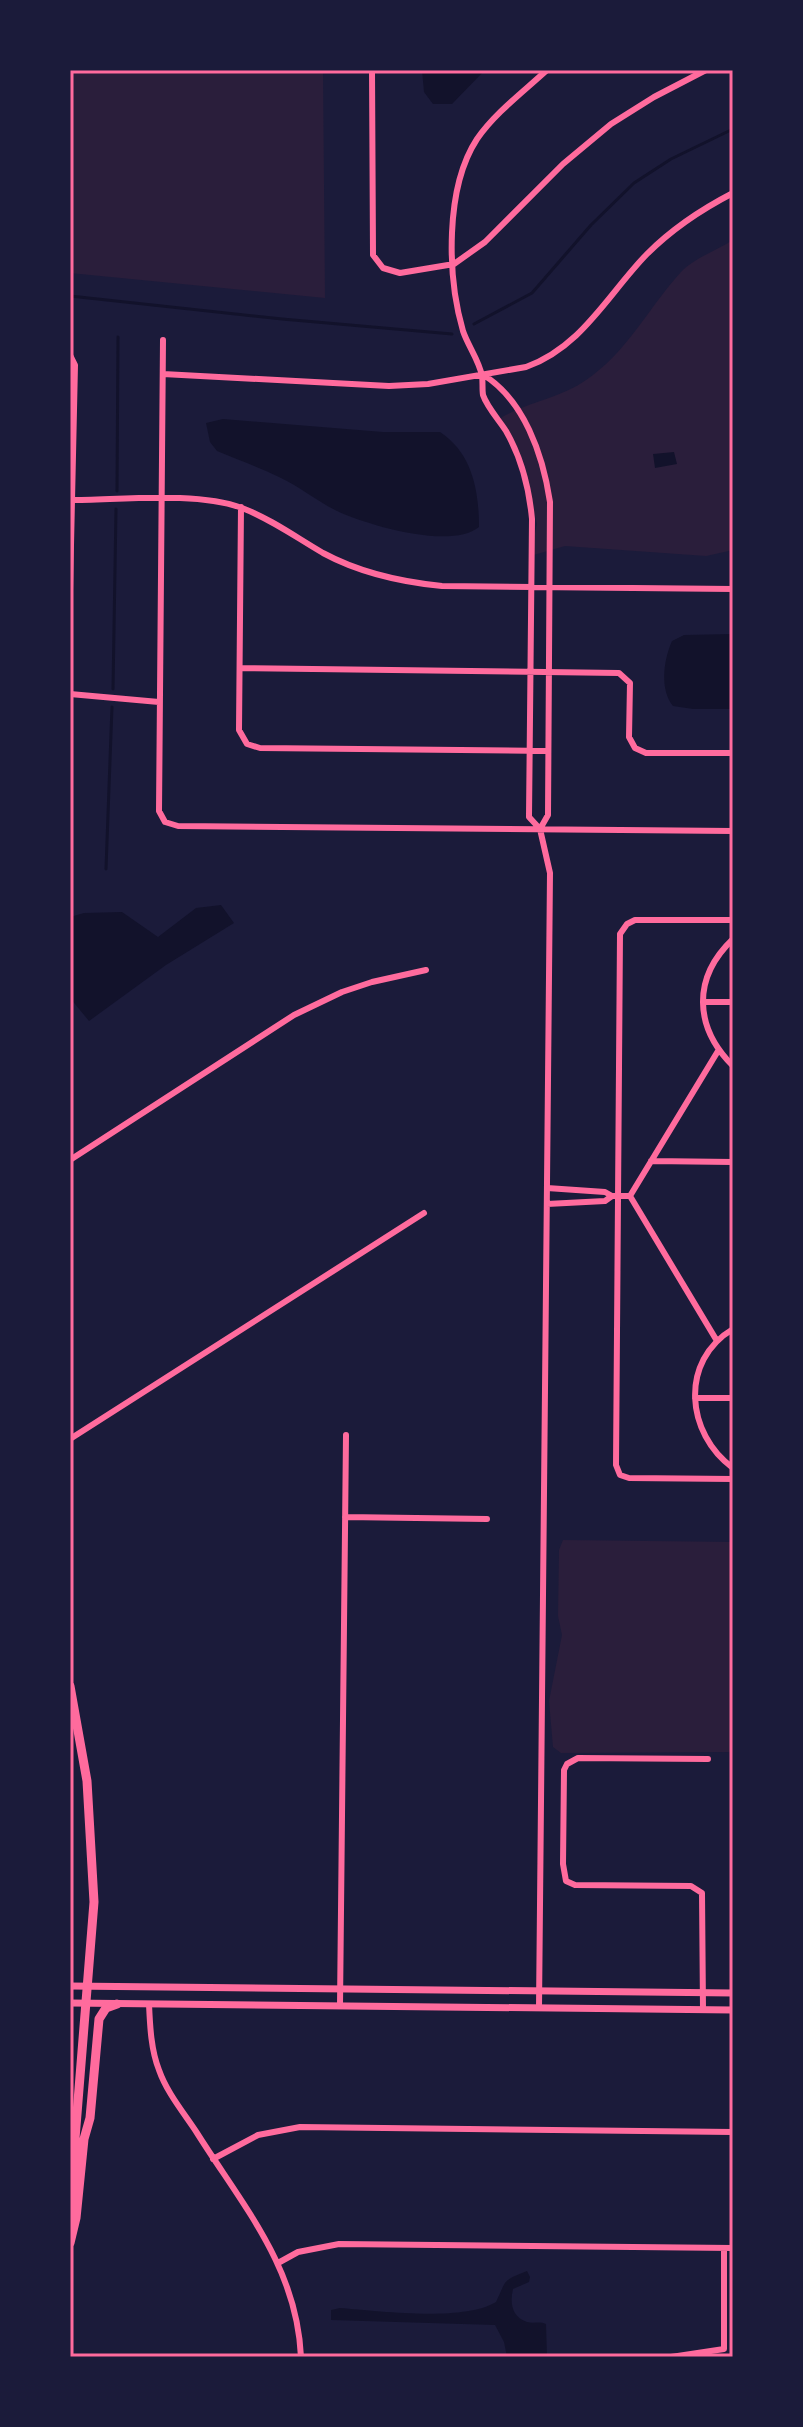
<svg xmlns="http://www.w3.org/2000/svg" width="803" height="2427" viewBox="0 0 803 2427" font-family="Cabin,sans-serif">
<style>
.green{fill:#2a1e3b}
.water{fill:#12122b}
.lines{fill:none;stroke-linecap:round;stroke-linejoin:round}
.stream{stroke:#12122b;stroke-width:3}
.minor{stroke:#ff6b9d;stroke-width:6}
.tertiary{stroke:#ff6b9d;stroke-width:7}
.primary{stroke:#ff6b9d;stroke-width:9}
.neatline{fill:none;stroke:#ff6b9d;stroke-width:3}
</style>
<rect width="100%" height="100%" fill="#1b1b3a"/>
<!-- green -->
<path class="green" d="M 70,70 L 323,70 L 325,298 L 70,273 Z
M 733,240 L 733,550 L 706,556 L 565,546 L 530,556 L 537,524 L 519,451 L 499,419 C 530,400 563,399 593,375 C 630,347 650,306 681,272 C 693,259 717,250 733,240 Z
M 563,1540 L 733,1542 L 733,1749 L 729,1752 L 561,1753 L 553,1747 L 549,1701 L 562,1635 L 558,1616 L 559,1550 Z"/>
<!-- water -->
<path class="water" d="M 422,70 L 485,70 L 452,104 L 433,104 L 424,92 Z
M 223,419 L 383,432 L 440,432 C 472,453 479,490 479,527 C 451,550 367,525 337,511 C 317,501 300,487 279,477 C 259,467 238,460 217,451 L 210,442 L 206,423 Z
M 674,452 L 677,464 L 655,468 L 653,454 Z
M 733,634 L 733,709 L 693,709 L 673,706 C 659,689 664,659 672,641 L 684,635 Z
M 221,905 L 234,923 L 166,965 L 89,1021 L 70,998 L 70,917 L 84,913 L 122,912 L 158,937 L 196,908 Z
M 527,2271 L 530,2277 L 529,2282 L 513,2289 C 510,2302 511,2317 527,2322 C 534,2324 539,2321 546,2324 L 547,2357 L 507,2357 L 504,2342 L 495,2325 L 331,2320 L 331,2310 L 340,2308 C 379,2311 463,2322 496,2302 C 507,2279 502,2281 527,2271 Z"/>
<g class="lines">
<!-- stream -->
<path class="stream" d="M 70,296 L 282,319 L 452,334
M 474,324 L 532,293 L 591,225 L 634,183 L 671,159 L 733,129
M 117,491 L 118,337
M 113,689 L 116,509
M 106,869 L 112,707"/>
<!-- minor -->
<path class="minor" d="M 372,70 L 373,255 L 383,268 L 400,273 L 454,264 L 485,242 L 563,164 L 611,124 L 654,97 L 706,70
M 163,340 L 159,811 L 165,822 L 178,826 L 733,831
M 70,355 L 75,365 L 70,590
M 163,374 L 389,386 L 428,384 L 526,367 C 582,347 608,294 647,254 C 672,229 702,209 733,193
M 482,374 C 524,399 543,455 550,502 L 548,815 L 540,829
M 70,500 C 119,500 197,491 242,508 C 271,519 297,538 323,553 C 360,573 401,582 442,586 L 733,589
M 241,507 L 239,730 L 247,744 L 260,748 L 548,751
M 240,668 L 619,673 L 630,683 L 629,737 L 635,748 L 646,753 L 733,753
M 70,694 L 159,702
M 733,920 L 635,920 L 627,924 L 620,934 L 616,1465 L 620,1475 L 629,1478 L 733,1479
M 733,939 C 692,978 694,1027 733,1066
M 703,1002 L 733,1002
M 70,1160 L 294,1015 L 342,992 L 372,982 L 426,970
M 651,1161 L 733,1162
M 547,1188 L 605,1192 L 612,1196 L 630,1196
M 630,1196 L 718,1051
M 630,1196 L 717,1341
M 547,1204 L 605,1201 L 612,1196
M 733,1329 C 679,1361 686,1434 733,1468
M 695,1398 L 733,1398
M 70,1439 L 424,1213
M 345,1517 L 487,1519
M 149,2004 C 150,2026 151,2050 159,2070 C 167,2093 184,2113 197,2133 C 243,2206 297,2267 301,2357
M 340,2006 L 346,1435
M 539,2008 L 550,873 L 540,829 L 529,817 L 532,519 C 529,487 522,459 506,431 C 499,420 487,407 483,395 C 482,389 483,382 482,376 C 479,360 468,346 463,331 C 447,276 445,188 477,139 C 495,113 523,92 547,70
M 703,2010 L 702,1893 L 691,1886 L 575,1885 L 566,1881 L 563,1864 L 564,1770 L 567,1764 L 578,1758 L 708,1759
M 213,2159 L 258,2135 L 300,2127 L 733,2132
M 278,2263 L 298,2252 L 339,2244 L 733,2248
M 671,2357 L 724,2349 L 724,2248"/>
<!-- tertiary -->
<path class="tertiary" d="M 70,1986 L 733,1993
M 70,2003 L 733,2010"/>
<!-- primary -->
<path class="primary" d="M 70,1686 L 87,1781 L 94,1902 L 70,2201
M 70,2243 L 76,2218 L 84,2139 L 90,2118 L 99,2019 L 106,2008 L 117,2004"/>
</g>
<!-- border -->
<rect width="803" height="2427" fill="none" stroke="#1b1b3a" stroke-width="144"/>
<rect x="72" y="72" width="659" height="2283" class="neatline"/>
</svg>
